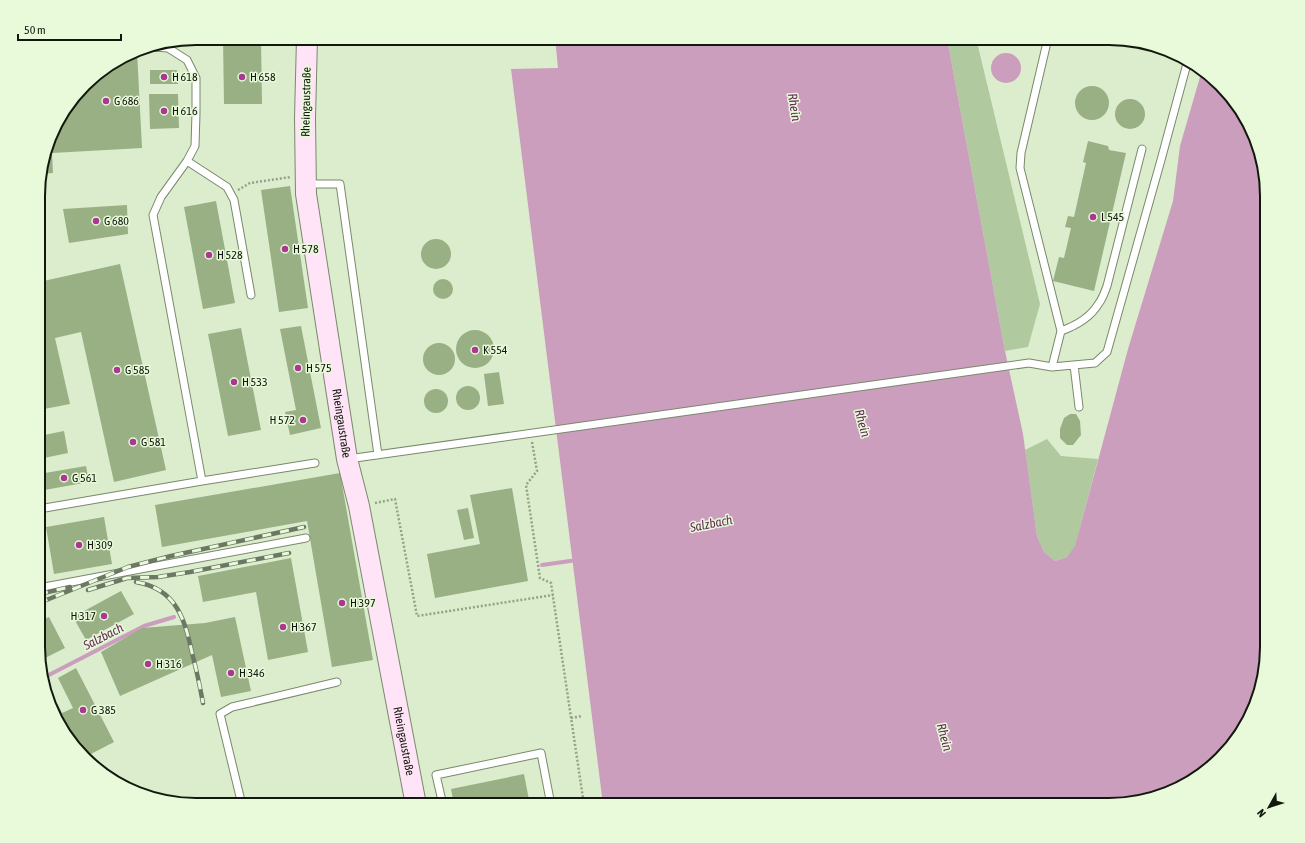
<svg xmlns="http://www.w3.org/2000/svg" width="1305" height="843" viewBox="0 0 1305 843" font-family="'Asap Condensed',sans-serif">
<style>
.green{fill:#b1c99e}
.water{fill:#cb9ebd}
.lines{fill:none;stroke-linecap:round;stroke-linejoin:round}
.stream{stroke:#cb9ebd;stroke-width:4}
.building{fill:#98b084}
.lane-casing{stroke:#79896c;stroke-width:9}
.secondary-casing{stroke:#79896c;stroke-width:22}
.path{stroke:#93a188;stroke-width:2.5;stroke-dasharray:2 2;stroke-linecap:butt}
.lane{stroke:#fff;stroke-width:7}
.secondary{stroke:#ffe3f7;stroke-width:20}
.rail-casing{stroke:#6c7863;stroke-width:4.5}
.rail{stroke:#e8fada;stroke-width:3;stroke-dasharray:9;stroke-linecap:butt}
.poi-dot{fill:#aa3792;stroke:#e8fada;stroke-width:1.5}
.labels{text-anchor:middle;stroke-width:3;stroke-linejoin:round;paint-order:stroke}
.poi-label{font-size:12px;fill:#12180d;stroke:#e8fada;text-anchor:start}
.street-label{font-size:12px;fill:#12180d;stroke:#e8fada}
.water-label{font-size:13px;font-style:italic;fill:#642c56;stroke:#e8fada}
.rim{fill:none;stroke:#12180d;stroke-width:2}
</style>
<rect width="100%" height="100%" fill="#dbedcd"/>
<!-- green -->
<path class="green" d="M 947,38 L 976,38 L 1040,304 L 1028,347 L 1005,351 Z
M 1047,439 L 1061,456 L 1098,459 L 1075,547 L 1067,557 L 1055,561 L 1044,552 L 1037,536 L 1025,450 Z"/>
<!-- water -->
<path class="water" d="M 555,38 L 947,38 L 1005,351 L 1023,434 L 1037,536 L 1044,552 L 1055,561 L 1067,557 L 1075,546 L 1128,349 L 1173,201 L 1180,146 L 1202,70 L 1246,117 L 1267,186 L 1267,657 L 1259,698 L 1241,735 L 1188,784 L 1119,805 L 603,805 L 511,69 L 558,68 Z
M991 68a15 15 0 1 1 30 0a15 15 0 1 1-30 0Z"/>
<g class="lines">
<!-- stream -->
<path class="stream" d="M 542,565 L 577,560
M 43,678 L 144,626 L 174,617"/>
</g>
<!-- building -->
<path class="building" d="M 223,38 L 261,38 L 262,104 L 224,104 Z
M 137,51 L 142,148 L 52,153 L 53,173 L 40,174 L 54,126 L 92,77 L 133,52 Z
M 150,70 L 177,70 L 178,84 L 150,84 Z
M1075 103a17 17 0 1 1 34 0a17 17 0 1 1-34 0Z
M 149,94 L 178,94 L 179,128 L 150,129 Z
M1115 114a15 15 0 1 1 30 0a15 15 0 1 1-30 0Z
M 1088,141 L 1108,146 L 1109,150 L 1126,153 L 1094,291 L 1053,281 L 1059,257 L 1064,258 L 1071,228 L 1065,227 L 1068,216 L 1074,217 L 1086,163 L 1083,162 Z
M 290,186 L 308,308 L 279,312 L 261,190 Z
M 216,201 L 235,303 L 203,309 L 184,207 Z
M 127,205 L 128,234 L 69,243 L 63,209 Z
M 39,213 L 41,213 L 43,240 L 39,240 Z
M421 254a15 15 0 1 1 30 0a15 15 0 1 1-30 0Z
M 120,264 L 166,470 L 114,482 L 81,332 L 55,338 L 70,404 L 39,410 L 39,282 Z
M433 289a10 10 0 1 1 20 0a10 10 0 1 1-20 0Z
M 301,326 L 321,428 L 290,435 L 285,412 L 296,410 L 280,329 Z
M 241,328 L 261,430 L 228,436 L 208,334 Z
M456 349a19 19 0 1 1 38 0a19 19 0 1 1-38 0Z
M423 359a16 16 0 1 1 32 0a16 16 0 1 1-32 0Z
M 499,372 L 504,404 L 488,406 L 484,374 Z
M456 398a12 12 0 1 1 24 0a12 12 0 1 1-24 0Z
M424 401a12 12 0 1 1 24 0a12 12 0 1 1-24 0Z
M 1070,414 L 1076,414 L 1080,421 L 1081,435 L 1073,445 L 1067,445 L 1060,438 L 1060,429 L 1064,418 Z
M 64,431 L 68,453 L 39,459 L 39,436 Z
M 86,466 L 89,482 L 39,491 L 39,474 Z
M 340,473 L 373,660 L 332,667 L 307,521 L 162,547 L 155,505 Z
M 512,488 L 528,581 L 435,598 L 427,554 L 480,544 L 470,495 Z
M 468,508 L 474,538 L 464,540 L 457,510 Z
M 104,517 L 112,564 L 54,574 L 46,527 Z
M 291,558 L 308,652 L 268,660 L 256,592 L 203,602 L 198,576 Z
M 121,591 L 134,614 L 86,640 L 73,617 Z
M 49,617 L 65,648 L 39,661 L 39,621 Z
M 235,617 L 251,691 L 221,697 L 212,655 L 120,696 L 101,652 L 142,628 L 205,623 Z
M 76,668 L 114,742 L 87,756 L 59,726 L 52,706 L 57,703 L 62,713 L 73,708 L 58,678 Z
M 524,774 L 530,805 L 454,805 L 451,789 Z
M 388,800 L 389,805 L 366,805 L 366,804 Z"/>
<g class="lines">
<!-- lane casing -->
<g class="lane-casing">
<path id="lane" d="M 1048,38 L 1021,153 L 1020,168 L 1061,331
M 153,47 L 168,48 L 187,60 L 196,78 L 196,113 L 195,146 L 187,161 L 161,197 L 153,215 L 202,481
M 187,161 L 227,187 L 234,200 L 251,295
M 307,184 L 340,184 L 378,455
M 1074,365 L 1079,407
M 1052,367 L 1061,331 C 1075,326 1091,317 1099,303 C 1103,298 1105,291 1107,286 L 1142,149
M 348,459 L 1029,363 L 1052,367 L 1095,363 L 1107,352 L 1161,160 L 1188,60
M 39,509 L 202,481 L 315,463
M 39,588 L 306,538
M 242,805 L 220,714 L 232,707 L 337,682
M 443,805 L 436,775 L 541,753 L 551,805"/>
</g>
<!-- secondary casing -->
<g class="secondary-casing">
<g id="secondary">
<path id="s1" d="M 307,38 L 305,118 L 306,194 L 347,459 L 359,506 L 416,805"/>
</g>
</g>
<!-- path -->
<path class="path" d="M 238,190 L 250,183 L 291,177
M 532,442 L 537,471 L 526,485 L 540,578 L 551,583 L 584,805
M 375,503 L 395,499 L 417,616 L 553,595
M 571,718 L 582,716"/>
<!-- lane -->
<use href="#lane" class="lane"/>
<!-- secondary -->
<use href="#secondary" class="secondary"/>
<!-- rail casing -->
<g class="rail-casing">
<path id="rail" d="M 136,582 C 178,589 185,621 193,657 C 197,672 200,687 203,703
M 88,590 L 127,578 L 158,577 L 190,572 L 289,553
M 39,594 L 70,587
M 39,603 L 128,567 L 171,556 L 304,527"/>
</g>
<!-- rail -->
<use href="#rail" class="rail"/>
</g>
<!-- markers -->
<g class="poi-dot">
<circle cx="164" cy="77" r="4"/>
<circle cx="242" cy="77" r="4"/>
<circle cx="106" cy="101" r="4"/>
<circle cx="164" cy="111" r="4"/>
<circle cx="1093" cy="217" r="4"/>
<circle cx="96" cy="221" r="4"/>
<circle cx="285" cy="249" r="4"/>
<circle cx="209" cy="255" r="4"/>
<circle cx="475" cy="350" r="4"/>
<circle cx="298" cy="368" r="4"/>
<circle cx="117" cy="370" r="4"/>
<circle cx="234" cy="382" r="4"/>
<circle cx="303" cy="420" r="4"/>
<circle cx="133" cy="442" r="4"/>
<circle cx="64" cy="478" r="4"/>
<circle cx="79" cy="545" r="4"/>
<circle cx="342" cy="603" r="4"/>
<circle cx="104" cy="616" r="4"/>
<circle cx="283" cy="627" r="4"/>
<circle cx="148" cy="664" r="4"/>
<circle cx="231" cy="673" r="4"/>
<circle cx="83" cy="710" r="4"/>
</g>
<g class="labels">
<!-- poi labels -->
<g class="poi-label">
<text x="172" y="81">H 618</text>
<text x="250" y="81">H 658</text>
<text x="114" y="105">G 686</text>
<text x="172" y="115">H 616</text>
<text x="1101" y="221">L 545</text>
<text x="104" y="225">G 680</text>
<text x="293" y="253">H 578</text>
<text x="217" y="259">H 528</text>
<text x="483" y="354">K 554</text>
<text x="306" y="372">H 575</text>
<text x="125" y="374">G 585</text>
<text x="242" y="386">H 533</text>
<text x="295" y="424" text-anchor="end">H 572</text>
<text x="141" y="446">G 581</text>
<text x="72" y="482">G 561</text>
<text x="87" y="549">H 309</text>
<text x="350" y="607">H 397</text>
<text x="96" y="620" text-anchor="end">H 317</text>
<text x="291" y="631">H 367</text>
<text x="156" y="668">H 316</text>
<text x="239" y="677">H 346</text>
<text x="91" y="714">G 385</text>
</g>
<!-- street labels -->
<g class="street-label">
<text transform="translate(306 102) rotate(-89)" y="4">Rheingaustraße</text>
<text dy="4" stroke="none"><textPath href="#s1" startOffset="388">Rheingaustraße</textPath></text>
<text dy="4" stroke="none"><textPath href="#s1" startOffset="712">Rheingaustraße</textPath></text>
</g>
<!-- water labels -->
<g class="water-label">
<text transform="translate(795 107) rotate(81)" y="5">Rhein</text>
<text transform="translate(863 423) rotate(75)" y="5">Rhein</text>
<text transform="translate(711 523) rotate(-11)" y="5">Salzbach</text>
<text transform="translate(103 636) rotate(-27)" y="5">Salzbach</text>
<text transform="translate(945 737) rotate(75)" y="5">Rhein</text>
</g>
</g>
<!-- crop -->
<path d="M0 0H1305V843H0ZM196 45H1109A151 151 0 0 1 1260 196V647A151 151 0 0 1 1109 798H196A151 151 0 0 1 45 647V196A151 151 0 0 1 196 45Z" fill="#e8fada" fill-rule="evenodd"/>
<path class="rim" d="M196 45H1109A151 151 0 0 1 1260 196V647A151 151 0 0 1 1109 798H196A151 151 0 0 1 45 647V196A151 151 0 0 1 196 45Z"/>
<!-- north arrow -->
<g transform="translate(1269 807) rotate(231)" stroke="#e8fada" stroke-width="3" paint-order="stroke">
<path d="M0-3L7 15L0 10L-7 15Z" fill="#12180d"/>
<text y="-6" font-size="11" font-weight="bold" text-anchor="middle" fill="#12180d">N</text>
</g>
<!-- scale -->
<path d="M18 34v6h103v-6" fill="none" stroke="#12180d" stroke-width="2"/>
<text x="24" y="34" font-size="12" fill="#12180d" stroke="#e8fada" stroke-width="3" paint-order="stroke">50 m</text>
</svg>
